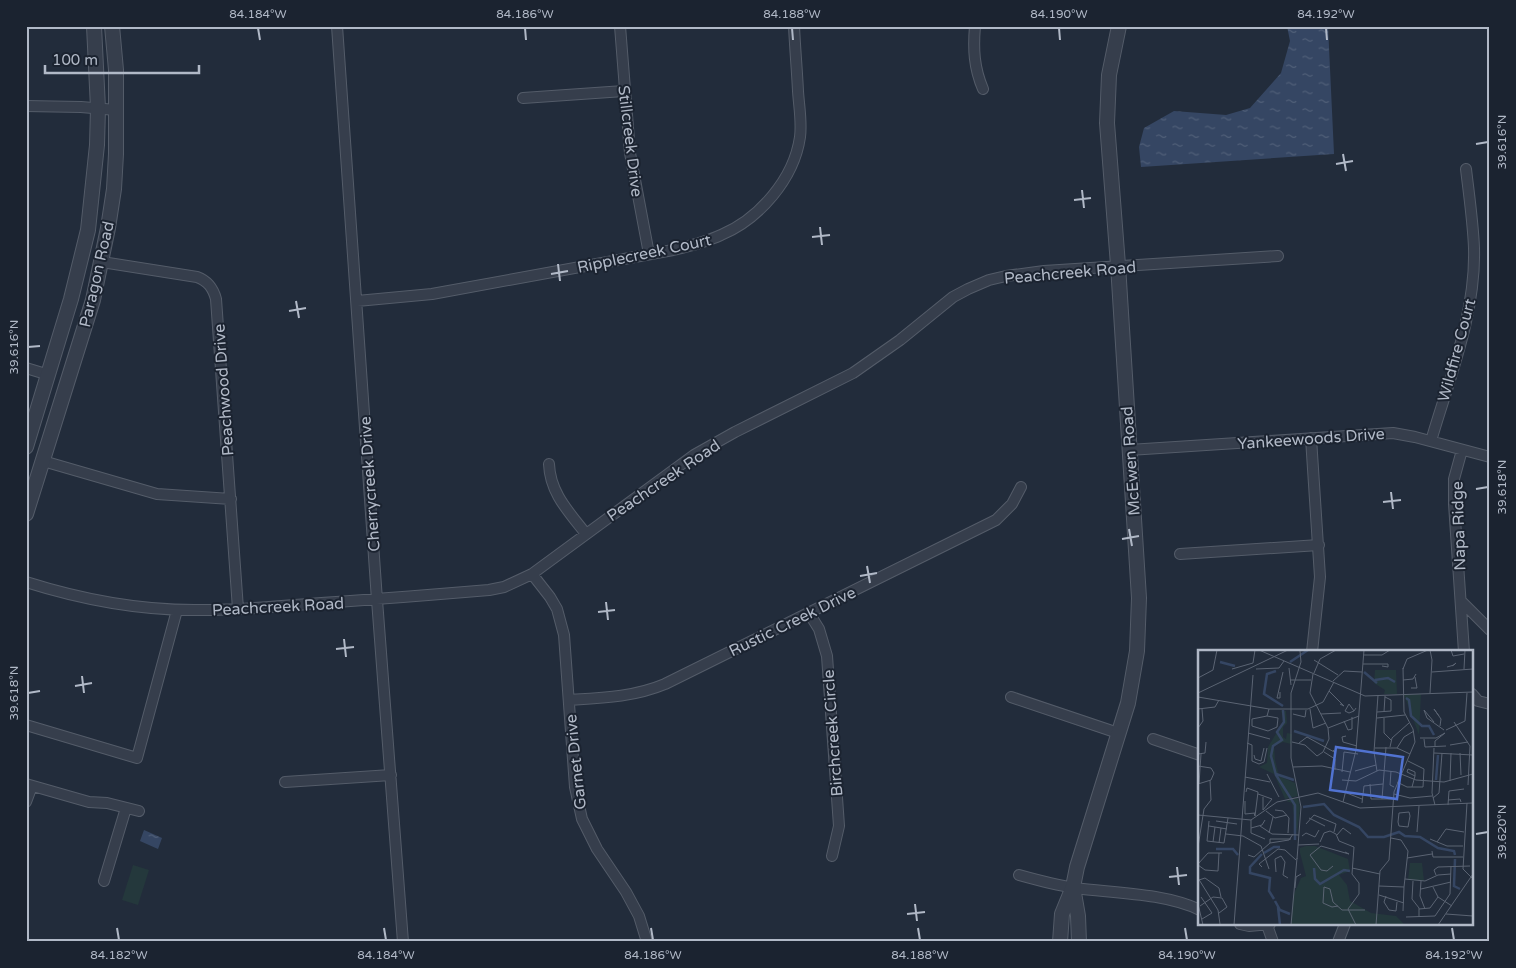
<svg xmlns="http://www.w3.org/2000/svg" width="1516" height="968" viewBox="0 0 1516 968" font-family="'Varela Round',sans-serif">
<style>
.grass{fill:#24383c}
.water{fill:url(#water-ripples)}
.lines{fill:none;stroke-linecap:round;stroke-linejoin:round}
.minor-casing{stroke:#545c69;stroke-width:12}
.tertiary-casing{stroke:#545c69;stroke-width:16}
.minor{stroke:#363e4c;stroke-width:10}
.tertiary{stroke:#363e4c;stroke-width:14}
.ticks{fill:none;stroke:#b1b9c7;stroke-width:2}
.labels{text-anchor:middle;stroke-width:4;stroke-linejoin:round;paint-order:stroke}
.street-label{font-size:16px;fill:#b1b9c7;stroke:#1b2330}
.inset-river{fill:none;stroke:#354663;stroke-width:2.5}
.inset-road{fill:none;stroke:#5b6473;stroke-width:1}
.view{fill:#5173d2;fill-opacity:0.15;stroke:#5173d2;stroke-width:2.5}
.inset-edge{fill:none;stroke:#b1b9c7;stroke-width:2.5}
.neatline{fill:none;stroke:#b1b9c7;stroke-width:2}
.ticks-label{font-size:12px;text-anchor:middle;fill:#b1b9c7}
</style>
<defs>
<pattern id="water-ripples" width="26" height="14" patternUnits="userSpaceOnUse" patternTransform="scale(1.25)"><rect width="26" height="14" fill="#354663"/><path d="M2 4q2-2 4 0t4 0M15 11q2-2 4 0t4 0" fill="none" stroke="#505f78"/></pattern>
</defs>
<rect width="100%" height="100%" fill="#222c3b"/>
<!-- grass -->
<path class="grass" d="M 133,865 L 149,870 L 138,905 L 122,900 Z"/>
<!-- water -->
<path class="water" d="M 1287,26 L 1328,26 L 1334,154 L 1141,167 L 1139,147 L 1144,128 L 1174,111 L 1226,115 L 1250,108 L 1281,73 L 1290,41 Z
M 144,830 L 162,838 L 158,849 L 140,841 Z"/>
<g class="lines">
<!-- minor casing -->
<g class="minor-casing">
<path id="minor" d="M 337,26 L 377,600 L 403,942
M 620,26 L 630,153 L 649,254
M 975,26 C 973,49 974,68 983,89
M 523,98 L 624,91
M 26,106 L 81,107 L 116,110
M 102,262 L 197,277 C 208,281 213,288 216,299 L 238,609
M 357,301 L 432,294 L 673,250 C 690,246 706,242 721,235 C 759,219 794,179 800,137 C 802,122 799,107 798,91 C 797,70 795,48 794,26
M 26,368 L 49,375
M 1311,438 L 1320,577 L 1312,652
M 1431,441 C 1449,379 1476,314 1474,248 C 1473,222 1469,195 1466,169
M 1129,450 L 1393,433 L 1415,437 L 1490,457
M 1462,450 L 1454,479 L 1454,504 L 1464,652
M 43,461 L 157,494 L 231,499
M 549,464 C 550,493 569,512 586,534
M 1180,554 L 1319,545
M 532,574 L 550,597 L 557,609 L 564,635 L 575,787 L 582,819 L 597,849 L 626,892 L 639,916 L 647,942
M 26,582 C 83,600 142,611 202,610 C 237,610 272,607 308,604 C 368,600 429,595 489,590 L 504,587 L 532,574 L 694,455 L 735,432 L 853,373 L 900,340 L 953,297 L 968,289 L 989,280 L 1006,276 L 1044,271 L 1278,256
M 1462,602 L 1490,630
M 809,613 L 819,629 L 827,656 L 839,826 L 832,856
M 1472,694 L 1478,701 L 1490,704
M 1011,697 L 1118,733
M 569,700 C 602,698 634,697 665,684 L 996,520 L 1012,504 L 1021,487
M 26,725 L 137,758 L 177,610
M 1153,739 L 1200,755
M 285,782 L 391,775
M 26,784 L 89,802 L 107,803 L 139,811
M 26,802 L 32,786
M 1019,875 C 1037,880 1056,885 1075,888 C 1113,893 1165,893 1200,910
M 104,881 L 126,808
M 1240,924 L 1249,926 L 1270,924
M 1267,925 L 1273,942
M 1338,942 L 1345,924"/>
</g>
<!-- tertiary casing -->
<g class="tertiary-casing">
<path id="tertiary" d="M 26,447 L 71,299 L 88,230 L 97,145 L 98,108 L 94,26
M 26,514 L 93,300 L 108,228 L 114,189 L 116,154 L 116,70 L 112,26
M 1073,887 L 1078,916 L 1079,942
M 1060,942 L 1062,914 L 1073,887 L 1077,867 L 1128,703 L 1137,651 L 1139,598 L 1118,265 L 1107,123 L 1109,75 L 1119,26"/>
</g>
<!-- minor -->
<use href="#minor" class="minor"/>
<!-- tertiary -->
<use href="#tertiary" class="tertiary"/>
</g>
<!-- ticks -->
<path class="ticks" d="M 258,28 L 260,40M 525,28 L 526,40M 792,28 L 793,40M 1059,28 L 1060,40M 1326,28 L 1327,40M 1476,144 L 1488,142M 1343,154 L 1346,171M 1336,164 L 1353,161M 1082,190 L 1084,208M 1074,200 L 1091,198M 820,227 L 822,245M 812,237 L 830,235M 558,264 L 560,281M 551,274 L 568,271M 296,301 L 299,318M 289,311 L 306,308M 28,347 L 40,346M 1476,489 L 1488,487M 1391,492 L 1393,509M 1383,502 L 1401,500M 1129,529 L 1132,546M 1122,539 L 1139,536M 867,566 L 870,583M 860,576 L 877,573M 606,602 L 608,620M 598,612 L 615,610M 344,639 L 346,657M 336,649 L 354,647M 82,676 L 84,693M 75,686 L 92,683M 28,693 L 40,691M 1476,834 L 1488,832M 1177,867 L 1179,885M 1169,877 L 1187,875M 915,904 L 917,921M 907,914 L 925,912M 117,928 L 119,940M 384,928 L 386,940M 651,928 L 653,940M 918,928 L 920,940M 1185,928 L 1187,940M 1452,928 L 1454,940"/>
<g class="labels">
<!-- street labels -->
<g class="street-label">
<text transform="translate(631 141) rotate(83)" y="6">Stillcreek Drive</text>
<text transform="translate(644 253) rotate(-12)" y="6">Ripplecreek Court</text>
<text transform="translate(1070 272) rotate(-5)" y="6">Peachcreek Road</text>
<text transform="translate(96 274) rotate(-77)" y="6">Paragon Road</text>
<text transform="translate(1456 350) rotate(-75)" y="6">Wildfire Court</text>
<text transform="translate(223 390) rotate(-94)" y="6">Peachwood Drive</text>
<text transform="translate(1311 438) rotate(-4)" y="6">Yankeewoods Drive</text>
<text transform="translate(1130 461) rotate(-94)" y="6">McEwen Road</text>
<text transform="translate(663 480) rotate(-34)" y="6">Peachcreek Road</text>
<text transform="translate(369 484) rotate(-94)" y="6">Cherrycreek Drive</text>
<text transform="translate(1458 526) rotate(-92)" y="6">Napa Ridge</text>
<text transform="translate(278 606) rotate(-3)" y="6">Peachcreek Road</text>
<text transform="translate(792 621) rotate(-26)" y="6">Rustic Creek Drive</text>
<text transform="translate(832 733) rotate(-94)" y="6">Birchcreek Circle</text>
<text transform="translate(575 762) rotate(-96)" y="6">Garnet Drive</text>
</g>
</g>
<!-- overview -->
<g transform="translate(1198 650)">
<rect width="275" height="275" fill="#222c3b"/>
<path d="M 108,196 L 117,196 L 150,209 L 152,221 L 141,225 L 149,235 L 152,251 L 173,263 L 198,266 L 207,275 L 93,275 L 95,246 L 103,228 L 108,226 L 102,203 L 102,198 Z" fill="#24383c"/>
<path d="M 177,20 L 198,20 L 199,44 L 186,44 L 187,40 L 176,33 ZM 223,44 L 221,85 L 206,45 ZM 83,61 L 88,61 L 89,73 L 85,77 L 85,87 L 88,89 L 89,83 L 94,84 L 93,94 L 85,92 L 76,96 L 77,110 L 81,126 L 97,133 L 100,146 L 87,149 L 76,124 L 61,117 L 69,113 L 70,97 L 86,70 ZM 100,148 L 102,157 L 99,184 L 94,153 L 88,151 ZM 212,213 L 224,213 L 226,231 L 210,230 Z" fill="#24383c"/>
<path class="inset-river" d="M 22,12 L 37,16M 92,12 L 110,0M 78,21 L 69,24 L 66,44 L 85,56M 166,22 L 179,33M 177,30 L 190,28 L 197,32M 208,48 L 211,50 L 213,66 L 224,76 L 231,76 L 236,85M 85,60 L 86,72 L 79,82 L 84,90 L 75,96 L 73,106 L 78,125 L 97,155 L 97,190M 96,81 L 126,91M 78,124 L 96,130M 238,130 L 240,105M 105,157 L 126,154 L 136,165 L 161,177 L 170,187 L 186,187 L 201,182 L 207,186 L 222,187 L 240,198 L 256,201 L 257,205M 18,199 L 35,199 L 40,205M 66,203 L 76,197 L 82,197M 64,204 L 52,217 L 52,223 L 72,228 L 71,241 L 76,249M 257,209 L 256,236 L 262,239M 116,218 L 117,229 L 122,234 L 146,220 L 152,221M 77,251 L 82,260 L 92,264M 80,257 L 82,275"/>
<path class="inset-road" d="M 61,0 L 167,46 L 275,42M 232,0 L 234,10 L 232,43M 253,0 L 255,6 L 266,4M 165,5 L 184,5 L 192,0M 116,10 L 140,25M 165,14 L 190,14 L 190,17 L 184,16M 249,17 L 256,15 L 258,13 L 254,16M 91,18 L 93,35M 34,19 L 55,13 L 57,0M 58,19 L 81,18 L 86,11M 205,19 L 209,9 L 230,0M 266,19 L 267,0M 234,22 L 275,19M 116,23 L 122,9 L 138,0M 0,28 L 15,20 L 19,0M 92,30 L 113,30M 205,30 L 215,29 L 218,24M 135,31 L 146,21 L 164,22M 213,38 L 219,38 L 217,27M 131,41 L 146,56 L 142,54M 82,42 L 82,48 L 79,48 L 85,22M 0,43 L 90,0M 0,47 L 71,59 L 110,59 L 125,52 L 136,32M 0,59 L 17,57 L 21,50M 112,59 L 115,78 L 128,73M 156,61 L 151,54 L 147,61 L 151,63 L 156,61 L 158,58M 179,62 L 193,61 L 193,50 L 187,47M 186,62 L 187,46M 95,64 L 107,67 L 108,60M 123,64 L 143,63M 69,66 L 80,68 L 79,77 L 70,81 L 54,76 L 54,69 L 69,66 L 71,59M 241,66 L 236,59 L 243,69 L 242,76M 179,68 L 207,65M 186,68 L 186,83 L 193,90M 146,71 L 150,80 L 154,79 L 154,67M 236,72 L 226,60 L 229,68 L 246,80M 256,72 L 272,96 L 270,135M 0,78 L 5,71 L 4,59M 130,78 L 161,66M 248,80 L 267,71 L 269,43M 50,83 L 72,89M 148,86 L 144,87 L 145,92 L 159,96M 222,88 L 238,88 L 247,83M 226,89 L 227,97 L 248,96M 94,92 L 107,95 L 119,106 L 125,102 L 131,89 L 130,78 L 112,43 L 115,24M 49,93 L 54,95 L 54,111 L 61,114 L 66,112 L 69,98M 101,93 L 109,87 L 138,103 L 135,100M 252,95 L 270,92M 192,97 L 194,88 L 211,73M 237,97 L 237,91 L 247,83M 177,98 L 199,98 L 212,104M 199,98 L 206,87 L 216,81M 236,98 L 234,143 L 237,155M 126,102 L 137,109 L 137,120M 236,103 L 275,105M 262,103 L 263,125M 0,104 L 7,103 L 8,92M 56,105 L 57,109 L 63,111 L 66,98M 0,116 L 13,118 L 16,123 L 13,130 L 0,134M 95,117 L 124,116 L 152,122M 157,121 L 178,115M 179,121 L 176,102 L 180,45M 193,121 L 192,135 L 196,137M 144,122 L 146,102 L 160,104M 69,124 L 81,147M 47,127 L 72,132M 144,130 L 158,131 L 181,120 L 198,122 L 218,130 L 246,132 L 275,124M 252,131 L 253,103M 199,132 L 209,137 L 225,137 L 226,119 L 210,111M 1,134 L 3,104M 172,134 L 173,149 L 195,149M 214,137 L 217,126 L 217,122 L 210,119 L 209,122 L 217,126M 48,142 L 49,138 L 60,142 L 57,166 L 56,163M 146,142 L 164,149M 60,144 L 74,149 L 65,160 L 65,147M 196,144 L 212,148 L 234,146M 235,148 L 241,143 L 244,103M 184,149 L 188,97M 250,150 L 262,149 L 263,152M 47,151 L 47,164 L 57,163M 145,152 L 158,100 L 166,0M 164,153 L 166,136 L 185,134M 269,153 L 265,219 L 275,229M 250,155 L 251,141 L 266,139M 77,160 L 85,161 L 91,168 L 90,183M 68,161 L 77,168 L 89,165M 0,165 L 53,170 L 79,152 L 120,143 L 162,158 L 275,153M 111,168 L 127,176M 53,170 L 53,183 L 67,189M 11,171 L 9,191 L 26,193 L 30,168M 18,171 L 39,174M 200,172 L 201,176 L 210,177 L 212,166M 200,172 L 201,163 L 211,162 L 212,166M 108,174 L 116,165 L 138,174 L 136,182M 11,176 L 29,179M 62,176 L 74,184 L 101,185M 53,178 L 64,175 L 67,170M 219,182 L 221,156M 71,183 L 75,167M 28,184 L 45,186 L 63,196 L 71,219M 139,185 L 145,178 L 153,184M 104,186 L 108,183 L 117,187 L 121,180M 193,188 L 203,190 L 210,201 L 206,237M 232,189 L 249,196 L 265,196M 15,192 L 17,177M 122,192 L 126,183 L 132,181 L 138,184 L 141,191 L 156,197 L 154,224 L 161,233 L 161,244 L 150,259 L 158,275M 239,192 L 248,179 L 266,182M 21,193 L 23,178M 72,193 L 72,189 L 93,189M 100,195 L 121,194M 0,197 L 6,159 L 13,150 L 12,130M 234,201 L 235,207 L 265,207M 50,205 L 56,207 L 72,193 L 91,190 L 95,184M 275,207 L 275,186M 209,208 L 234,204M 99,209 L 103,157 L 93,108 L 93,43 L 103,12 L 102,1M 0,214 L 10,203 L 24,203M 0,215 L 7,220 L 20,221 L 21,203M 135,216 L 129,221 L 123,220 L 112,205 L 123,196 L 151,204 L 147,202M 64,217 L 61,214 L 80,199 L 87,200 L 98,210M 154,218 L 182,224M 78,222 L 77,209 L 83,206 L 87,212 L 85,225 L 90,228M 238,225 L 236,220 L 240,217 L 272,216M 0,228 L 20,260 L 22,274M 207,229 L 227,231 L 240,225 L 253,224M 1,230 L 7,228 L 21,238 L 23,247M 215,231 L 214,249 L 221,258 L 221,267M 223,231 L 222,246 L 227,259M 181,236 L 206,237 L 205,261M 235,237 L 240,247 L 254,256M 97,238 L 98,227 L 103,224M 223,239 L 253,232M 181,245 L 206,253M 188,246 L 186,252 L 191,260 L 198,261 L 199,252M 3,247 L 14,263 L 4,269M 0,254 L 5,275M 2,256 L 15,247 L 24,248 L 29,257 L 21,263M 140,256 L 134,257 L 125,253 L 126,237 L 132,239 L 135,252 L 144,260 L 167,260M 221,259 L 232,258 L 240,247M 248,264 L 275,266M 208,267 L 237,266 L 252,244 L 253,216M 12,275 L 47,275M 36,275 L 55,25M 93,275 L 99,208M 159,275 L 177,275M 178,275 L 182,221 L 191,210 L 196,142 L 217,92 L 215,79 L 206,62 L 205,18M 240,275 L 275,224"/>
<path class="view" d="M 138,97 L 205,107 L 199,149 L 132,140 Z"/>
<rect width="275" height="275" class="inset-edge"/>
</g>
<!-- border -->
<rect width="1516" height="968" fill="none" stroke="#1b2330" stroke-width="55"/>
<!-- scale -->
<path d="M45 65v8h154v-8" fill="none" stroke="#b1b9c7" stroke-width="2.5"/>
<text x="52" y="65" font-size="15" fill="#b1b9c7" stroke="#1b2330" stroke-width="4" paint-order="stroke">100 m</text>
<rect x="28" y="28" width="1460" height="912" class="neatline"/>
<g class="ticks-label">
<text x="258" y="18">84.184°W</text>
<text x="525" y="18">84.186°W</text>
<text x="792" y="18">84.188°W</text>
<text x="1059" y="18">84.190°W</text>
<text x="1326" y="18">84.192°W</text>
<text transform="translate(1502 142) rotate(-90)" y="4">39.616°N</text>
<text transform="translate(14 347) rotate(-90)" y="4">39.616°N</text>
<text transform="translate(1502 487) rotate(-90)" y="4">39.618°N</text>
<text transform="translate(14 693) rotate(-90)" y="4">39.618°N</text>
<text transform="translate(1502 832) rotate(-90)" y="4">39.620°N</text>
<text x="119" y="959">84.182°W</text>
<text x="386" y="959">84.184°W</text>
<text x="653" y="959">84.186°W</text>
<text x="920" y="959">84.188°W</text>
<text x="1187" y="959">84.190°W</text>
<text x="1454" y="959">84.192°W</text>
</g>
</svg>
